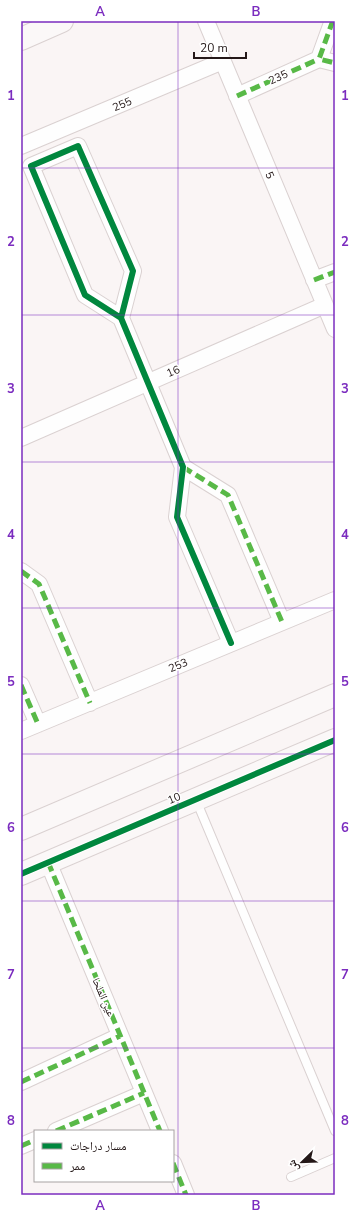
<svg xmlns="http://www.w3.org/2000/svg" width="356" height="1216" viewBox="0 0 356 1216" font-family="'Nunito Sans','Noto Naskh Arabic',sans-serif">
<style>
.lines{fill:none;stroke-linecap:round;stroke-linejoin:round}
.lane-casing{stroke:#dad1d1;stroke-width:10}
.street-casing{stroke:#dad1d1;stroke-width:18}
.secondary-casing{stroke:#dad1d1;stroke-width:24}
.lane{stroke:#fefefe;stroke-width:8}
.street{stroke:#fefefe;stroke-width:16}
.secondary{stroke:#fbf8f8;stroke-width:22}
.quiet{stroke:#58b947;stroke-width:5;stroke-dasharray:10 5;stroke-linecap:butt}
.cycleway-casing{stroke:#fff;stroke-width:8}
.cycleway{stroke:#00873e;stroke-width:6}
.grid{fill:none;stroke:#7b2cbf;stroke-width:1;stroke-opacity:0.55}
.labels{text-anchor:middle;stroke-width:3;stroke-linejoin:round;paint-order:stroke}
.street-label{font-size:11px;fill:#241818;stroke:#fff}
.neatline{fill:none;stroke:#7b2cbf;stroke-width:1.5}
.grid-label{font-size:13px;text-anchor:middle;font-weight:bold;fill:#7b2cbf}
</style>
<rect width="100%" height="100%" fill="#faf5f5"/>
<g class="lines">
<!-- lane casing -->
<g class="lane-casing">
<path id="lane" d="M 196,800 L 335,1131
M 291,1177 L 335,1158"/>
</g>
<!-- street casing -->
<g class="street-casing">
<path id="street" d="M 206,21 L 335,329
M 335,22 L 332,23 L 319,59 L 335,63
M 237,96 L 319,59
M 21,146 L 223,61
M 314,280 L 335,272
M 121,318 L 85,295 L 31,166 L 78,146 L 133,271 L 121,318 L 183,467 L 177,517 L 231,643
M 21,438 L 325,305
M 183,467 L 228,495 L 282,622
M 21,571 L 39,584 L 90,703
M 21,685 L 38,724
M 21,731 L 335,600
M 48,862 L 160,1131
M 21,1082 L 120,1036
M 56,1131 L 144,1093
M 21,1146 L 35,1140
M 173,1163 L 186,1195"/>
</g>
<!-- secondary casing -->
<g class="secondary-casing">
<path id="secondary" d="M 21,39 L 62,21
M 21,829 L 335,695
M 21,874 L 335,740"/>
</g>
<!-- lane -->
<use href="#lane" class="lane"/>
<!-- street -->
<use href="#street" class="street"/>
<!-- secondary -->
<use href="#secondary" class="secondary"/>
<!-- quiet -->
<path class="quiet" d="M 335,22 L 332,23 L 319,59 L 335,63
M 237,96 L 319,59
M 314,280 L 335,272
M 183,467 L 228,495 L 282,622
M 21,571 L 39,584 L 90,703
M 21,685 L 38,724
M 48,862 L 160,1131
M 21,1082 L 120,1036
M 56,1131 L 144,1093
M 21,1146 L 35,1140
M 173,1163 L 186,1195"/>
<!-- cycleway casing -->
<g class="cycleway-casing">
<path id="cycleway" d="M 121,318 L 85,295 L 31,166 L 78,146 L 133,271 L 121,318 L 183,467 L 177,517 L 231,643
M 21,874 L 335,740"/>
</g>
<!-- cycleway -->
<use href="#cycleway" class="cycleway"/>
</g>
<!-- grid -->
<path class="grid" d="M 178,21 L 178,1195M 21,168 L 335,168M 21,315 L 335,315M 21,462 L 335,462M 21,608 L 335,608M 21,754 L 335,754M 21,901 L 335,901M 21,1048 L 335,1048"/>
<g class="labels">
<!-- street labels -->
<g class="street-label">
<text transform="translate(278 77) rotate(-25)" y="4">235</text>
<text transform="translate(122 104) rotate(-23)" y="4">255</text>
<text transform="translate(270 175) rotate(67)" y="4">5</text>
<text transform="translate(173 371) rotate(-24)" y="4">16</text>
<text transform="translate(178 665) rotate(-23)" y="4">253</text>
<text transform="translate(174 798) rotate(-23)" y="4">10</text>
<text transform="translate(104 997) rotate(67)" y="4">عين الملحا</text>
</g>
</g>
<!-- border -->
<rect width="356" height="1216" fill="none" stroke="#ffffff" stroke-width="44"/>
<!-- legend -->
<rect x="34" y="1130" width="140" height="52" fill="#ffffff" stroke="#a7a3a3"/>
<rect x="42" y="1143" width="20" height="6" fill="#00873e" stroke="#a7a3a3"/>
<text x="70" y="1150" font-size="12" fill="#241818">مسار دراجات</text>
<rect x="42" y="1163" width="20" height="6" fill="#58b947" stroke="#a7a3a3"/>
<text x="70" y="1170" font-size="12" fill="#241818">ممر</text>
<!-- north arrow -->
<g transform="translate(302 1162) rotate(247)" stroke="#ffffff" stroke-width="3" paint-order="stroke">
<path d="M0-3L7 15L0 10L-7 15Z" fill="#241818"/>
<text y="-6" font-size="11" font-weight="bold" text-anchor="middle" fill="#241818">ش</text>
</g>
<!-- scale -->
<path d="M194 52v6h52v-6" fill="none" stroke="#241818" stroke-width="2"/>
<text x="200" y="52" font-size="12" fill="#241818" stroke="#ffffff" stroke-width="3" paint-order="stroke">20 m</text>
<rect x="22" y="22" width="312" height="1172" class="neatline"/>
<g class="grid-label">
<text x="100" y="16">A</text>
<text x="256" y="16">B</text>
<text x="11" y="100">1</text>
<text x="345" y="100">1</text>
<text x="11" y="246">2</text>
<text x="345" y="246">2</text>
<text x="11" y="393">3</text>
<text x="345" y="393">3</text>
<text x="11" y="539">4</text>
<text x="345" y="539">4</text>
<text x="11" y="686">5</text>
<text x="345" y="686">5</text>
<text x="11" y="832">6</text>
<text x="345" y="832">6</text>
<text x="11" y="979">7</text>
<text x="345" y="979">7</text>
<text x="11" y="1125">8</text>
<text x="345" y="1125">8</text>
<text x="100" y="1210">A</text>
<text x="256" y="1210">B</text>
</g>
</svg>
